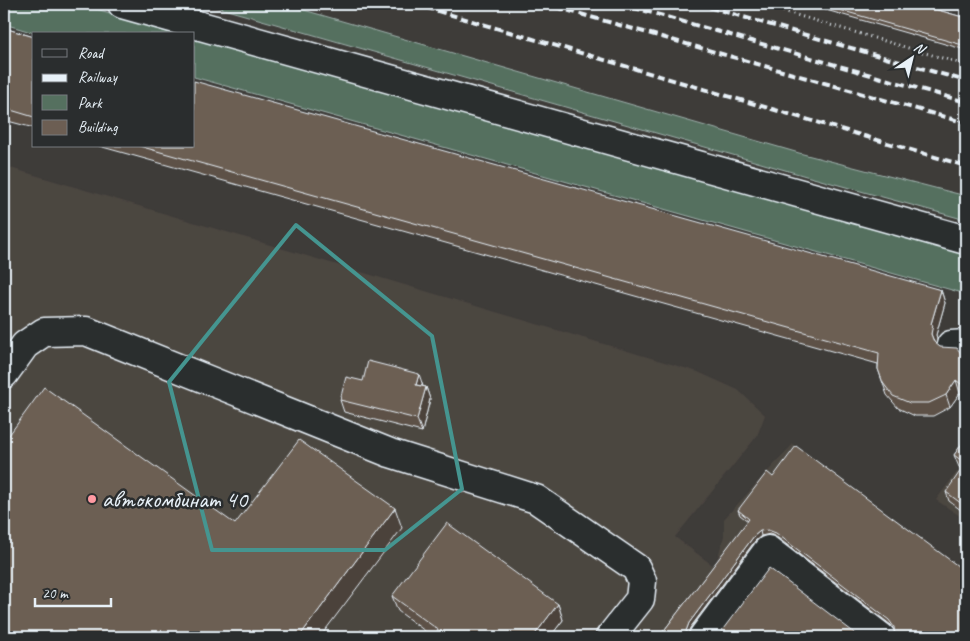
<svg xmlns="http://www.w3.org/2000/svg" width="970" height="641" viewBox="0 0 970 641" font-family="Caveat,sans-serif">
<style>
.built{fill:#4c4641}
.green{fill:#55705f;stroke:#9eb0ac}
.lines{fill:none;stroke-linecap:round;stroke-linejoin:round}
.minor-casing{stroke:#e8f1f8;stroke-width:31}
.path{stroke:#e8f1f8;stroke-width:3;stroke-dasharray:1 4;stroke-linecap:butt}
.minor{stroke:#2a2d2e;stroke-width:28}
.rail{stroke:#e8f1f8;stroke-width:4;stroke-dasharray:8 4;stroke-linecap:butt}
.wall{fill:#5d5147;stroke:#e8f1f8}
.shaded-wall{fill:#4c423a;stroke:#e8f1f8}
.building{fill:#6c5e53;stroke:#e8f1f8}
.marked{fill:none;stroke:#459590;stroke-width:4;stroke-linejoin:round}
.poi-dot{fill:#ff9aa2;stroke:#2a2d2e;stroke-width:2}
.labels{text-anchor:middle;stroke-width:5;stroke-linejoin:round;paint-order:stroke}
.poi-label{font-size:24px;fill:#e8f1f8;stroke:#2a2d2e;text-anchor:start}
</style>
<rect width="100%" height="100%" fill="#3e3c39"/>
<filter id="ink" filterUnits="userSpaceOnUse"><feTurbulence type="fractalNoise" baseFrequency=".02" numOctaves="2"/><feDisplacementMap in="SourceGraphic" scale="10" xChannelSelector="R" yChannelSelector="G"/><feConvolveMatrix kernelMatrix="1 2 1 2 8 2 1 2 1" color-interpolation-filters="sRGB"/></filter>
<g filter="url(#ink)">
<!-- built -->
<path class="built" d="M 4,166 L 698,372 L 738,390 L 765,415 L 757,436 L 675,537 L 715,567 L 724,536 L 724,519 L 793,444 L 966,571 L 966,637 L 4,637 Z
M 957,472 L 966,477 L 966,520 L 936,500 Z"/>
<!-- green -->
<path class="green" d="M 4,4 L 78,4 L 186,34 L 38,34 L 4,24 Z
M 206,4 L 283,4 L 799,153 L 966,196 L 966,220 L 806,176 Z
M 194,36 L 966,250 L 966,294 L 194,77 Z"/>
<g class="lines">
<!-- minor casing -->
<g class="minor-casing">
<path id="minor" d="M 122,4 L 966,240
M 951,345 L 966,344
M 4,374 L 25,345 L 44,332 L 86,331 L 390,453 L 536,499 L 636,568 L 642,581 L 640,599 L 610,637
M 703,637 L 768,550 L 881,637"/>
</g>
<!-- path -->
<path class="path" d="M 759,4 L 966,65"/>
<!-- minor -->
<use href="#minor" class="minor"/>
<!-- rail -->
<path class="rail" d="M 414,4 L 966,166
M 545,4 L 966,123
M 621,4 L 966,102
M 698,4 L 966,81"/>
</g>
<!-- wall -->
<path class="wall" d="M 805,4 L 917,4 L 966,18 L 966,50 Z
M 4,28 L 34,37 L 34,128 L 4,120 Z
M 99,146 L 194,146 L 941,290 L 945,303 L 936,335 L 937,338 L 936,344 L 940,347 L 966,360 L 966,397 L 960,393 L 950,407 L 933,416 L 915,416 L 898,408 L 887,395 L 878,369 L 878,364 Z
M 363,381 L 426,387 L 430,399 L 422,432 L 344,412 L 340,400 Z
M 966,438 L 966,473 L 959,467 L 954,455 Z
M 966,474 L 966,514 L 949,501 L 946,492 Z
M 773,477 L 966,572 L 895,635 L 894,630 L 891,625 L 778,538 L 770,534 L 761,536 L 755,541 L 690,628 L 687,636 L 659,637 L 748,521 L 740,515 L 738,510 Z
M 392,596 L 558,604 L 563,620 L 550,637 L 433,637 L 398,611 Z"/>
<!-- shaded-wall -->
<path class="shaded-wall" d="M 941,290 L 945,303 L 936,335 L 937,338 L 936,347 L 931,334 L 931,324 Z
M 419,374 L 423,386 L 416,385 Z
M 956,380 L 960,393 L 950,407 L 946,395 Z
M 426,387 L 430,399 L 422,432 L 417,419 Z
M 395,508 L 402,528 L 320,637 L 299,637 Z
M 760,531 L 761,536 L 755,541 L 690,628 L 687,636 L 688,637 L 687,637 L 686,631 L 689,623 L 754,536 Z
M 558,604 L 563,620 L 550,637 L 533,637 Z"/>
<!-- building -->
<path class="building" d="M 819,4 L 917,4 L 966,18 L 966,46 Z
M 4,28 L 34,37 L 34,117 L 4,108 Z
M 194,81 L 941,290 L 931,324 L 933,325 L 931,334 L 934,342 L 940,347 L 957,348 L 966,360 L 966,388 L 956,380 L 946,395 L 929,403 L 910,403 L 893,396 L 883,383 L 878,369 L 879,353 L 139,146 L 194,146 Z
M 368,361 L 419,374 L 416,385 L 426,387 L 417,419 L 340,400 L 346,377 L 363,381 Z
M 44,387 L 235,524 L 299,440 L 395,508 L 299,637 L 4,637 L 4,442 Z
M 966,438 L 966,464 L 954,455 Z
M 796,446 L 966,572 L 966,637 L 894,637 L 895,635 L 894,627 L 889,620 L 776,533 L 768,530 L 760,531 L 754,536 L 689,623 L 686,631 L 687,637 L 659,637 L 749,519 L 738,510 L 767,472 L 773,477 Z
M 961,470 L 966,474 L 966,507 L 946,492 Z
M 447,523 L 558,604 L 533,637 L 448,637 L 392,596 Z
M 769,568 L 860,637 L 717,637 Z
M 361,630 L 371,637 L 356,637 Z"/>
</g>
<!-- marked area -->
<path class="marked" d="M 296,225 L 432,336 L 462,489 L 385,550 L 212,550 L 169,382 Z"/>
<!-- markers -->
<circle class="poi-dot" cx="92" cy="499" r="5"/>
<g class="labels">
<!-- poi labels -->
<g class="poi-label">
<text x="102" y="507">автокомбинат 40</text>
</g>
</g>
<!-- margin -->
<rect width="970" height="641" fill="none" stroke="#2a2d2e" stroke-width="20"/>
<rect x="10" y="10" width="950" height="621" fill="none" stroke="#e8f1f8" stroke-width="2" filter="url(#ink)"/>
<!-- legend -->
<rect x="32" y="32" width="162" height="115" fill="#2a2d2e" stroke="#767b7f"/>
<rect x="42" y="49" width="25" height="8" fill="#2a2d2e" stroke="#767b7f"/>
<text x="78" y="58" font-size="15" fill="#e8f1f8">Road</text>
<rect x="42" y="74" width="25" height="8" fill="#e8f1f8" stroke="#767b7f"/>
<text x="78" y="82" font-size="15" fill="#e8f1f8">Railway</text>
<rect x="42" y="95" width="25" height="15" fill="#55705f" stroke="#767b7f"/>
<text x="78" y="108" font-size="15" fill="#e8f1f8">Park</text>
<rect x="42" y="120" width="25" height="15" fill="#6c5e53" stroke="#767b7f"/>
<text x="78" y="132" font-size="15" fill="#e8f1f8">Building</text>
<!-- north arrow -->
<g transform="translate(912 58) rotate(35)" stroke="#2a2d2e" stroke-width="4" paint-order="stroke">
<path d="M0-4L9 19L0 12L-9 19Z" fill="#e8f1f8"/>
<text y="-8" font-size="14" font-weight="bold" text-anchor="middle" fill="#e8f1f8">N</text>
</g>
<!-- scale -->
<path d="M35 598v8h76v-8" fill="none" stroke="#e8f1f8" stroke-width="2.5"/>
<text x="42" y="598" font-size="15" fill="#e8f1f8" stroke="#2a2d2e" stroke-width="4" paint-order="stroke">20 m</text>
</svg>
